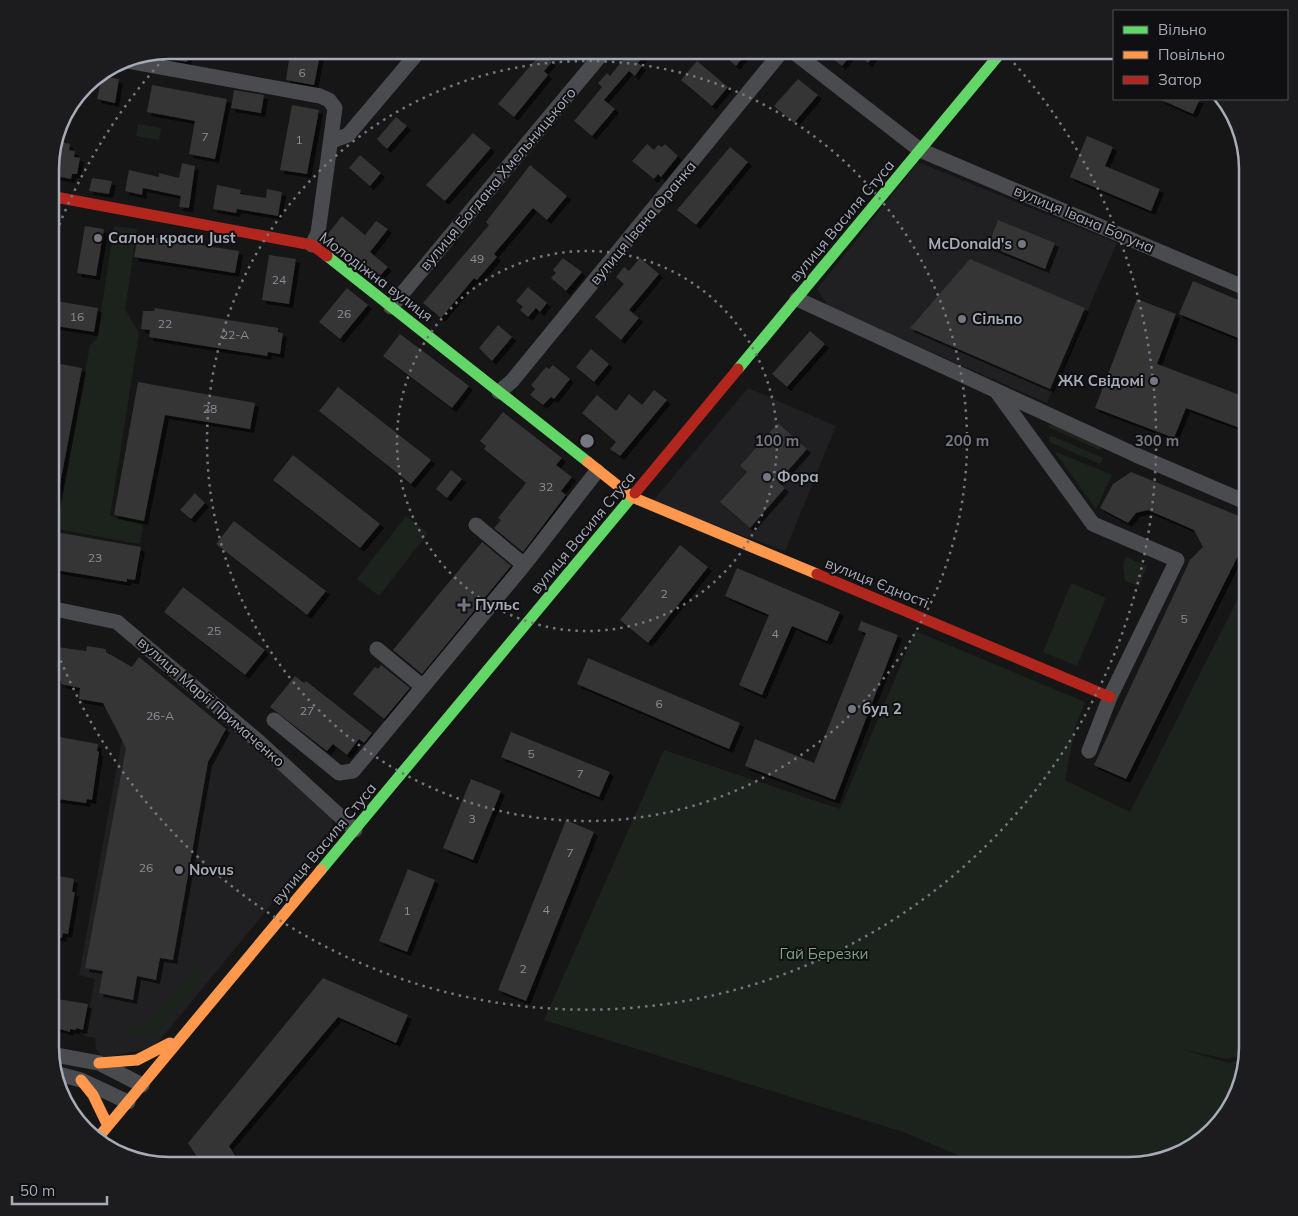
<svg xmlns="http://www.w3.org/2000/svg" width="1298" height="1216" viewBox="0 0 1298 1216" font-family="Mulish,sans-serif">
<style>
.built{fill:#202022}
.green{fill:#1c231d}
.building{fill:#343435;filter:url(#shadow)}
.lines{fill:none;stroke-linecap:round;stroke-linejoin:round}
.street{stroke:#4a4b4f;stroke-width:15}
.fast{stroke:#63d668;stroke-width:11}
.slow{stroke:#ff974d;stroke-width:11}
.jam{stroke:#b3261e;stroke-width:11}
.ring{fill:none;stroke:#74777f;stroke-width:2.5;stroke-dasharray:2.5 5}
.poi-dot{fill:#74777f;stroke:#101012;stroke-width:2}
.labels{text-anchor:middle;stroke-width:4;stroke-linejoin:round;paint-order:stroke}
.number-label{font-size:12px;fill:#8a8d97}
.street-label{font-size:15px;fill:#a6abb8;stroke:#101012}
.poi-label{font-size:15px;font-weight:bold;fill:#a6abb8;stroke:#101012;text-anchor:start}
.park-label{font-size:15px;fill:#7ca480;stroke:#101012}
.rim{fill:none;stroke:#a6abb8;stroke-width:2.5}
.centre{fill:#74777f;stroke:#101012;stroke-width:2.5}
.ring-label{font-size:15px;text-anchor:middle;font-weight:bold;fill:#74777f;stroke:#101012;stroke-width:4;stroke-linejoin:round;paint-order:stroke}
</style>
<defs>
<filter id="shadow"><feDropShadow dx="4" dy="4" stdDeviation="0" flood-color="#0009"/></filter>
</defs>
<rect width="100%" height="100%" fill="#161616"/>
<!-- built -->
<path class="built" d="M 918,162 L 1117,243 L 1047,403 L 828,306 L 817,289 Z
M 748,388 L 836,426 L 785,551 L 652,502 Z
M 126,717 L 221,739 L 232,725 L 331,814 L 333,824 L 330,833 L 160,1040 L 151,1048 L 103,1058 L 96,1049 L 95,1038 L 84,1036 L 95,979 L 79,975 Z"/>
<!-- green -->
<path class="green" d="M 138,124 L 161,128 L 159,140 L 136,136 Z
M 114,226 L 137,229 L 125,309 L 139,333 L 110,516 L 143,525 L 140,544 L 50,528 L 50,504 L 60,505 L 90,345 L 97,339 Z
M 1055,425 L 1102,445 L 1100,450 L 1046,426 Z
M 1052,436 L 1103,458 L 1100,464 L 1049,442 L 1049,437 Z
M 1054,451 L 1112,475 L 1096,509 Z
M 406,516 L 428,533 L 379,596 L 357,579 Z
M 1126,557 L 1147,566 L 1139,586 L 1125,581 L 1123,565 Z
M 1248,579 L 1248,1047 L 1246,1055 L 1226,1059 L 1180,1049 L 1229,1063 L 1246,1058 L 1239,1093 L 1213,1131 L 1175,1157 L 1137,1166 L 984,1166 L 903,1132 L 544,1020 L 664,750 L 840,809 L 915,631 L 1085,702 L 1075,728 L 1065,780 L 1130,812 Z
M 1071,583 L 1106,598 L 1077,666 L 1043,652 Z
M 197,964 L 207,973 L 156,1036 L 131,1037 L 127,1028 L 131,1024 L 146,1026 Z"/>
<!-- building -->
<path class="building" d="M 169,50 L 189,50 L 187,62 L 145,55 Z
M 278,50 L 321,50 L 314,85 L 286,80 L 289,60 Z
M 631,50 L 649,50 L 638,63 L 642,66 L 635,76 L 629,71 L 604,100 L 615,109 L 592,136 L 574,121 L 602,87 L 598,83 L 607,73 L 610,76 Z
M 717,50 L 749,50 L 736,66 Z
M 838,50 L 879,50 L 868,63 L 854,51 L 842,66 L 832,58 Z
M 541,53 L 552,62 L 544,71 L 548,75 L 514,117 L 498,104 Z
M 697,61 L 728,87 L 712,106 L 681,80 Z
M 102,76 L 119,79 L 115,103 L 97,99 Z
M 798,79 L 818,95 L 794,123 L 774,106 Z
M 152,85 L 227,99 L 215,159 L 189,154 L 195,121 L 147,112 Z
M 234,90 L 264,95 L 261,113 L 231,108 Z
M 1159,99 L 1200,99 L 1193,114 Z
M 292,105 L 319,110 L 307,174 L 280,170 Z
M 396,117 L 407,126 L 387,149 L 377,139 Z
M 473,133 L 491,148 L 445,201 L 426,185 Z
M 1087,136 L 1113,147 L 1105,166 L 1160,189 L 1151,211 L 1070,177 Z
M 56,141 L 70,144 L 69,150 L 75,151 L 74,157 L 80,158 L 77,174 L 72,174 L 71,179 L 50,175 L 50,161 Z
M 647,144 L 654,150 L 658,145 L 662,147 L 665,144 L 678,156 L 661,177 L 658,174 L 654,179 L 632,161 Z
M 730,147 L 748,162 L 696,225 L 677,210 Z
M 360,155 L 381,173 L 370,186 L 349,168 Z
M 182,163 L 195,166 L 189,208 L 179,207 L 181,196 L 143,188 L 142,195 L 125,191 L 129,170 L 159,177 L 159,173 L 179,178 Z
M 530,165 L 567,196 L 547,220 L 533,208 L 494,254 L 497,257 L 477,280 L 474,278 L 441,318 L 423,303 L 489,225 L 486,222 Z
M 92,178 L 112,181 L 109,194 L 89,191 Z
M 217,185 L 241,190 L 240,194 L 266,198 L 267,189 L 282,192 L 278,216 L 237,209 L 236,213 L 213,209 Z
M 342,216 L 365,235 L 376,221 L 388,229 L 370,252 L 388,267 L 378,278 L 327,235 Z
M 998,220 L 1055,243 L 1045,269 L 988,246 Z
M 85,226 L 104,229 L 96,276 L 77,273 Z
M 138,235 L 239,251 L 235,273 L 134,257 Z
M 269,255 L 296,259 L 289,304 L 262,300 Z
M 563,258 L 582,272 L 566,291 L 551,278 L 556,273 L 553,270 Z
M 640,258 L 659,274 L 629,310 L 639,318 L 621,340 L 595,317 L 624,284 L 616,277 L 624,267 L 629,271 Z
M 970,259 L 1085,308 L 1050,389 L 910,328 Z
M 1193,281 L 1248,304 L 1248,342 L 1179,314 Z
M 528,287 L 547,303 L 540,312 L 536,308 L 528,317 L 520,310 L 523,307 L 516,301 Z
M 347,288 L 368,305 L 340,339 L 319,322 Z
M 1137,299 L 1176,314 L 1157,364 L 1248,398 L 1248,431 L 1186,408 L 1174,438 L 1095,408 Z
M 50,300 L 98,308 L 94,332 L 50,325 Z
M 155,308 L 278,328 L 278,332 L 283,333 L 280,354 L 268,352 L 267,356 L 149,337 L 150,330 L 141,329 L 143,311 L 154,311 Z
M 498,325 L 512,337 L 492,361 L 479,348 Z
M 810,331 L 825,344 L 787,387 L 772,374 Z
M 400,334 L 469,386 L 452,408 L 383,356 Z
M 591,349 L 609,364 L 594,382 L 576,367 Z
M 50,362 L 82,368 L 55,511 L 50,510 Z
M 553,365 L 570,379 L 554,399 L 551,397 L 543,405 L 530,395 L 535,389 L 531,385 L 546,367 L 549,369 Z
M 138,382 L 255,403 L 250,429 L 165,415 L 144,521 L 114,515 Z
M 338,387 L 431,460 L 411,484 L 319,411 Z
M 654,390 L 667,400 L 620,456 L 610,449 L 616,442 L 582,413 L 597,395 L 616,411 L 629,394 L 642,405 Z
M 503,412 L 562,458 L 556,465 L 572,477 L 561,491 L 566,495 L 523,552 L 494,528 L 501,520 L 498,518 L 526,483 L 484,449 L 486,446 L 480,441 Z
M 778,423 L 807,449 L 778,482 L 785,488 L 750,528 L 720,502 L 747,472 L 740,466 Z
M 293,455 L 380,524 L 360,548 L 273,480 Z
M 451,470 L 462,479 L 447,498 L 436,489 Z
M 1131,472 L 1239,516 L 1248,536 L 1126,779 L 1094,765 L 1190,560 L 1203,547 L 1194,530 L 1148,510 L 1136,513 L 1128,523 L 1100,508 L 1113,484 Z
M 195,493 L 205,503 L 191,519 L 180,510 Z
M 234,521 L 326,591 L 307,615 L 216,544 Z
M 50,531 L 141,547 L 135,580 L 127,579 L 127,582 L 50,569 Z
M 482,542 L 511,566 L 422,674 L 393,650 Z
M 680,545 L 708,567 L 648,643 L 620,620 Z
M 737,568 L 840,612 L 827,641 L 792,626 L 762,695 L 739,685 L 769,615 L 725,596 Z
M 183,587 L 265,650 L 245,675 L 164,612 Z
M 861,621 L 898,635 L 835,800 L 745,766 L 755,739 L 814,763 L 866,633 L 858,630 Z
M 50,646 L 86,651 L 87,646 L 106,649 L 106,652 L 132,667 L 139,657 L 226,729 L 208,762 L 173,960 L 160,958 L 156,980 L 137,976 L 133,1000 L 99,993 L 103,971 L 85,968 L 126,748 L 103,703 L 79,699 L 80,688 L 61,684 L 61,681 L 50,680 Z
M 588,658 L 740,723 L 729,749 L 577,684 Z
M 381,665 L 410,688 L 384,719 L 353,694 L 375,667 L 378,669 Z
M 295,676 L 304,683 L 306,681 L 372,733 L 364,743 L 359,739 L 347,755 L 333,744 L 327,751 L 270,707 Z
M 511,732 L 610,772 L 599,797 L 501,757 Z
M 54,736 L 98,744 L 97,751 L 99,752 L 92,800 L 87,799 L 86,803 L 50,798 L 50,744 L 53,744 Z
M 471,779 L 501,791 L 473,860 L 443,848 Z
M 566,820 L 594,832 L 526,1001 L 498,990 Z
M 408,869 L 435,880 L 407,952 L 379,941 Z
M 50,874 L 74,879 L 72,892 L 75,892 L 68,934 L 63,933 L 62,938 L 50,936 Z
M 323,978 L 408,1015 L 396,1043 L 338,1017 L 229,1146 L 242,1166 L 203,1166 L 188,1143 Z
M 57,999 L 88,1004 L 83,1030 L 76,1028 L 76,1030 L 70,1029 L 70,1032 L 50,1026 L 50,1000 L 57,1001 Z"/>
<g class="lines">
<!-- street -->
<path class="street" d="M 791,50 L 920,150 L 1248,289
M 122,60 L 320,96 L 329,100 L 335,108 L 318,233 L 312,245
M 332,141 L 348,135 L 420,50
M 797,299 L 1136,455 L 1248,503
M 391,307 L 605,50
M 499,392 L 512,381 L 783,50
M 997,392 L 1093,524 L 1177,560 L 1110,697 L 1089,751
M 476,525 L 524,565
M 50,608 L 117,622 L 258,741 L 355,830
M 377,649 L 423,687
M 274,720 L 339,773 L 353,771 L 524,565 L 597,471
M 50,1054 L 99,1063 L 142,1085
M 55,1073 L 81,1080 L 128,1102"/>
<!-- fast -->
<path class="fast" d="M 327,256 L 588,462
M 738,369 L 1003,50
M 321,870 L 635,493"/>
<!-- slow -->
<path class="slow" d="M 588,462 L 632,497 L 817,574
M 99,1063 L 137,1060 L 170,1043
M 81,1080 L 93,1095 L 108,1126
M 97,1139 L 321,870"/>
<!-- jam -->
<path class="jam" d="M 50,196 L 312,245 L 327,256
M 635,493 L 738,369
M 817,574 L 1110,697"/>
</g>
<!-- distance rings -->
<g class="ring">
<circle cx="587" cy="441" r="190"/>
<circle cx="587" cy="441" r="380"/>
<path d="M51 246A570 570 0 0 1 170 52M1004 52A570 570 0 1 1 51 636"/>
</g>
<!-- markers -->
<g class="poi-dot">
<circle cx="98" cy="238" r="5"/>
<circle cx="1022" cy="244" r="5"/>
<circle cx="962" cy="319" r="5"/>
<circle cx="1154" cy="381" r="5"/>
<circle cx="767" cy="477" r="5"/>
<path d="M461.5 597.5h5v5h5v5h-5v5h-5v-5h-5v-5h5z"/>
<circle cx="852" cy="709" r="5"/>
<circle cx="179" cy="870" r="5"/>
</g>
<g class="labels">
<!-- number labels -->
<g class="number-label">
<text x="302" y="77">6</text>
<text x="205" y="141">7</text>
<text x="299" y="144">1</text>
<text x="477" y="263">49</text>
<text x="279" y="284">24</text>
<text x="344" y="318">26</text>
<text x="77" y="321">16</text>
<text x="165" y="328">22</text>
<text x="235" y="339">22-А</text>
<text x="210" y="413">28</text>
<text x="546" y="491">32</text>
<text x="95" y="562">23</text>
<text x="664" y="598">2</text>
<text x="1184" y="623">5</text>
<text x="214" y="635">25</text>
<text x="775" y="638">4</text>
<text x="659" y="708">6</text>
<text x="307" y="715">27</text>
<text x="160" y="720">26-А</text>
<text x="531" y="758">5</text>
<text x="580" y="778">7</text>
<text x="472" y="823">3</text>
<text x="570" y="857">7</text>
<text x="146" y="872">26</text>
<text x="546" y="914">4</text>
<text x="407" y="915">1</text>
<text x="523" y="973">2</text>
</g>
<!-- street labels -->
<g class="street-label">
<text transform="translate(498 179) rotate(-50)" y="5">вулиця Богдана Хмельницького</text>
<text transform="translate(1084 219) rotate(23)" y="5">вулиця Івана Богуна</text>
<text transform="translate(842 221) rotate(-50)" y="5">вулиця Василя Стуса</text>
<text transform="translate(643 223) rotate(-50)" y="5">вулиця Івана Франка</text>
<text transform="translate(376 277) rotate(37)" y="5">Молодіжна вулиця</text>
<text transform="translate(583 533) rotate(-50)" y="5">вулиця Василя Стуса</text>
<text transform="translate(877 583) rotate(22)" y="5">вулиця Єдності</text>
<text transform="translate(211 702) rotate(41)" y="5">вулиця Марії Примаченко</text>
<text transform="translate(324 844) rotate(-50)" y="5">вулиця Василя Стуса</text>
</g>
<!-- poi labels -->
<g class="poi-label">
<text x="108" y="243">Салон краси Just</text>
<text x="1012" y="249" text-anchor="end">McDonald's</text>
<text x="972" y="324">Сільпо</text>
<text x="1144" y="386" text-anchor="end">ЖК Свідомі</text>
<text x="777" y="482">Фора</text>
<text x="475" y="610">Пульс</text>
<text x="862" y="714">буд 2</text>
<text x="189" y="875">Novus</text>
</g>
<!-- park labels -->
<g class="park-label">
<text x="824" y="959">Гай Березки</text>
</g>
</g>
<!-- crop -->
<path d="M0 0H1298V1216H0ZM169 59H1129A110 110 0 0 1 1239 169V1047A110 110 0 0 1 1129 1157H169A110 110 0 0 1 59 1047V169A110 110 0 0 1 169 59Z" fill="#1c1c1f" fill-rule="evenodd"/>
<path class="rim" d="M169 59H1129A110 110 0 0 1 1239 169V1047A110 110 0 0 1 1129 1157H169A110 110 0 0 1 59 1047V169A110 110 0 0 1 169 59Z"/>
<circle cx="587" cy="441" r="8" class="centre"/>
<g class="ring-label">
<text x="777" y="446">100 m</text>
<text x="967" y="446">200 m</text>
<text x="1157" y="446">300 m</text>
</g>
<!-- legend -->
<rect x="1113" y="10" width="175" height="90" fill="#101012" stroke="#4c4e54"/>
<rect x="1123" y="26" width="25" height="8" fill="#63d668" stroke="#4c4e54"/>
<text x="1158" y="35" font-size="15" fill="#a6abb8">Вільно</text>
<rect x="1123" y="51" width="25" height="8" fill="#ff974d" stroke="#4c4e54"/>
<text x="1158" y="60" font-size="15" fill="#a6abb8">Повільно</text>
<rect x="1123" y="76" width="25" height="8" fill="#b3261e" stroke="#4c4e54"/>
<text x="1158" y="85" font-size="15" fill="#a6abb8">Затор</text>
<!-- scale -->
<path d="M12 1196v8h95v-8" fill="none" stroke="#a6abb8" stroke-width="2.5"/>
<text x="20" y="1196" font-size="15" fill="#a6abb8" stroke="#101012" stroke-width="4" paint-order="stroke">50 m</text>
</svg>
